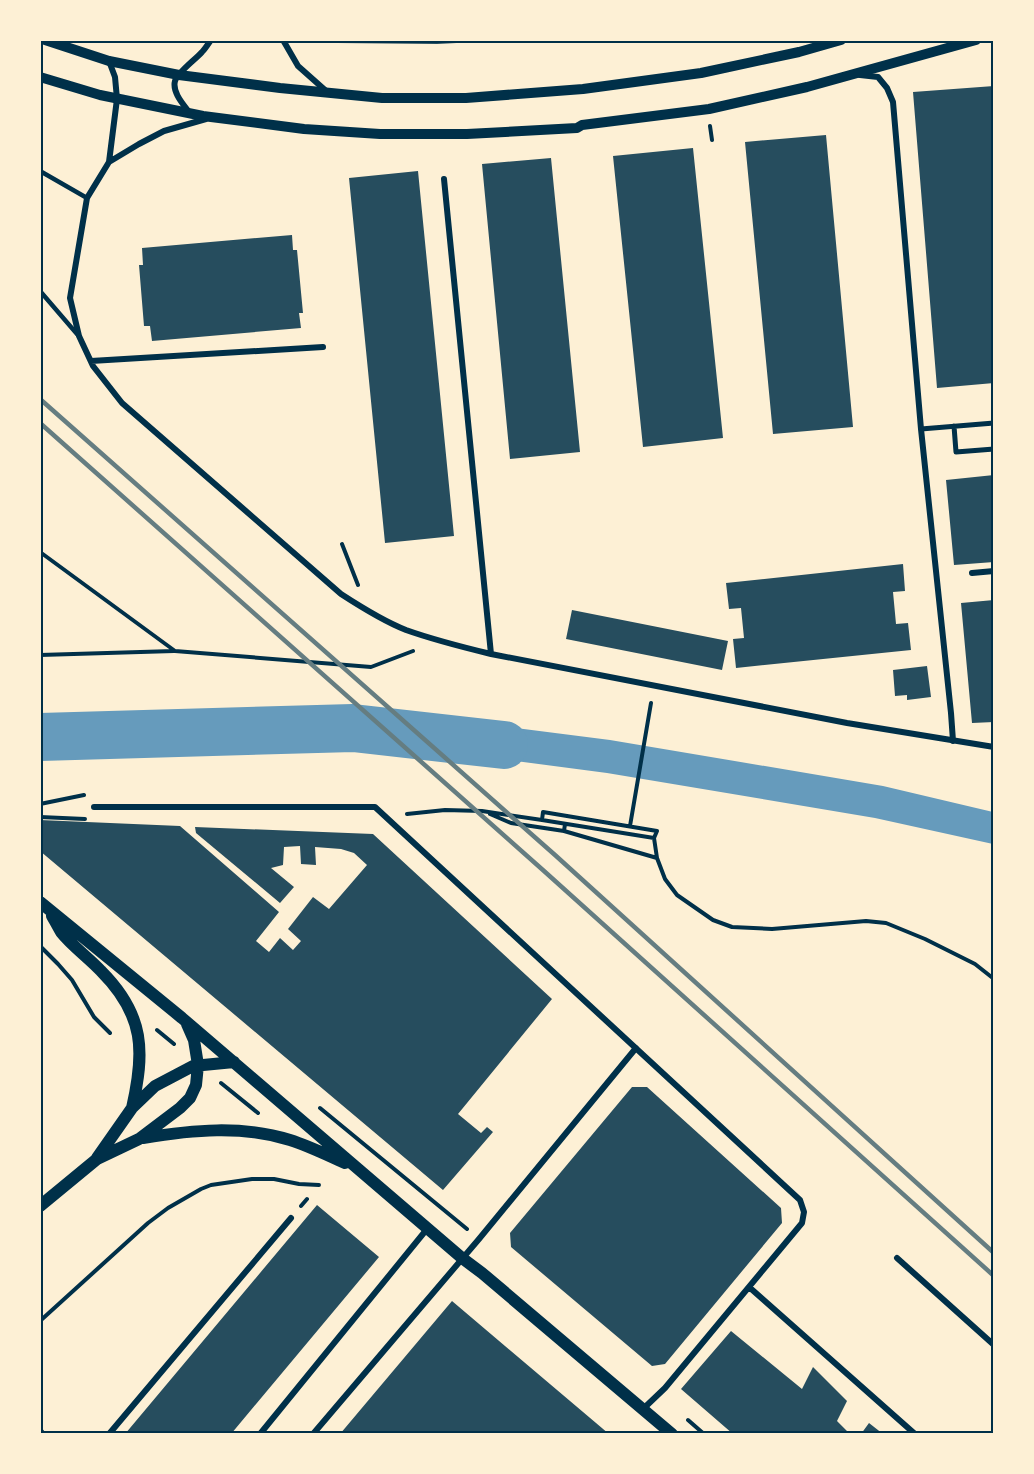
<svg xmlns="http://www.w3.org/2000/svg" width="1034" height="1474" viewBox="0 0 1034 1474" font-family="'Fira Sans Condensed',sans-serif">
<style>
.water{fill:#669bbc}
.lines{fill:none;stroke-linecap:round;stroke-linejoin:round}
.river{stroke:#669bbc;stroke-width:48}
.building{fill:#264d5e}
.path{stroke:#003049;stroke-width:4}
.service{stroke:#003049;stroke-width:4.5}
.pedestrian{stroke:#003049;stroke-width:5}
.minor{stroke:#003049;stroke-width:6}
.tertiary{stroke:#003049;stroke-width:10}
.secondary{stroke:#003049;stroke-width:12}
.rail{stroke:#657d81;stroke-width:4.5}
.neatline{fill:none;stroke:#003049;stroke-width:2}
</style>
<rect width="100%" height="100%" fill="#fdf0d5"/>
<!-- water -->
<path class="water" d="M 415,715 L 610,740 L 883,786 L 993,812 L 993,844 L 875,818 L 607,773 L 455,753 Z"/>
<g class="lines">
<!-- river -->
<path class="river" d="M 40,737 L 353,728 L 504,745"/>
</g>
<!-- building -->
<path class="building" d="M 327,40 L 476,40 L 476,42 L 437,44 L 338,43 L 327,42 Z
M 994,86 L 994,383 L 937,388 L 913,92 Z
M 826,135 L 853,427 L 773,434 L 745,142 Z
M 693,148 L 723,438 L 643,447 L 613,156 Z
M 551,158 L 580,452 L 510,459 L 482,164 Z
M 418,171 L 454,536 L 385,543 L 349,178 Z
M 292,235 L 293,250 L 297,250 L 303,313 L 299,313 L 301,328 L 152,341 L 150,326 L 144,326 L 139,265 L 143,265 L 142,248 Z
M 994,475 L 994,562 L 954,565 L 946,480 Z
M 903,564 L 905,591 L 893,592 L 896,624 L 908,623 L 911,650 L 736,668 L 733,639 L 744,638 L 741,608 L 729,609 L 726,583 Z
M 994,600 L 994,722 L 972,723 L 961,603 Z
M 572,610 L 728,641 L 722,670 L 566,639 Z
M 927,666 L 931,697 L 907,700 L 907,695 L 895,696 L 893,670 Z
M 40,820 L 180,826 L 279,912 L 256,941 L 269,952 L 280,938 L 293,950 L 301,941 L 288,929 L 313,897 L 329,909 L 367,865 L 354,853 L 341,849 L 315,847 L 316,865 L 301,864 L 300,846 L 284,847 L 283,865 L 271,868 L 294,887 L 280,903 L 196,833 L 195,827 L 373,834 L 552,999 L 458,1114 L 481,1133 L 487,1127 L 493,1132 L 443,1190 L 40,851 Z
M 632,1087 L 647,1087 L 781,1208 L 782,1223 L 665,1364 L 652,1366 L 511,1247 L 510,1233 Z
M 317,1205 L 379,1257 L 231,1434 L 125,1434 Z
M 452,1301 L 609,1434 L 340,1434 Z
M 731,1331 L 802,1389 L 813,1367 L 847,1401 L 837,1421 L 850,1434 L 733,1434 L 681,1389 Z
M 869,1423 L 883,1434 L 861,1434 Z"/>
<g class="lines">
<!-- path -->
<path class="path" d="M 710,126 L 712,140
M 342,544 L 358,585
M 40,552 L 175,651 L 371,667 L 413,651
M 40,655 L 174,651
M 40,804 L 84,795
M 543,812 L 657,831 L 654,838 L 542,820 Z
M 407,814 L 445,810 L 482,811 L 542,820
M 490,814 L 511,823 L 564,831 L 565,824
M 40,817 L 85,819
M 630,826 L 651,703
M 564,831 L 657,858
M 654,838 L 657,858 L 665,879 L 677,895 L 713,920 L 732,927 L 772,929 L 866,921 L 886,923 L 925,939 L 975,964 L 994,979
M 40,946 L 58,964 L 72,980 L 94,1017 L 110,1033
M 157,1030 L 174,1044
M 221,1083 L 258,1113
M 320,1108 L 467,1229
M 301,1206 L 307,1199
M 40,1321 L 148,1223 L 168,1208 L 201,1189 L 211,1185 L 252,1179 L 274,1179 L 299,1184 L 319,1185
M 688,1420 L 704,1434
M 40,1429 L 44,1434"/>
<!-- service -->
<path class="service" d="M 40,171 L 87,198
M 40,291 L 77,334"/>
<!-- pedestrian -->
<path class="pedestrian" d="M 954,426 L 956,452 L 994,449
M 921,429 L 994,423"/>
<!-- minor -->
<path class="minor" d="M 283,40 L 298,66 L 325,90
M 109,61 L 115,77 L 117,99 L 109,162 L 87,198 L 70,298 L 79,336 L 93,366 L 122,403 L 341,594 C 361,607 383,621 406,630 C 434,640 462,647 491,654 L 847,723 L 994,747
M 860,75 L 878,77 L 887,88 L 893,102 L 921,429 L 951,713 L 953,741
M 189,112 C 183,104 172,92 175,81 C 178,72 195,60 202,52 C 205,49 208,44 211,40
M 109,162 L 139,144 L 164,131 L 206,119
M 444,179 L 491,654
M 91,361 L 323,347
M 972,573 L 994,571
M 94,807 L 375,807 L 800,1200 L 804,1212 L 802,1223 L 665,1388 L 643,1409
M 897,1258 L 994,1345
M 749,1287 L 915,1434
M 109,1434 L 291,1218
M 260,1434 L 427,1229
M 313,1434 L 479,1239 L 636,1048"/>
<!-- tertiary -->
<path class="tertiary" d="M 45,40 L 109,61 L 179,75 L 280,88 L 382,98 L 466,98 L 583,89 L 701,73 L 799,52 L 841,40
M 40,77 L 100,95 L 203,116 L 304,129 L 380,134 L 467,134 L 577,128 L 582,125 L 709,109 L 807,87 L 976,40"/>
<!-- secondary -->
<path class="secondary" d="M 40,902 L 182,1018 L 462,1258 L 482,1273 L 672,1434
M 52,916 C 55,921 58,927 61,932 C 71,945 90,959 101,971 C 145,1015 145,1052 132,1108
M 143,1138 C 192,1130 242,1125 290,1140 C 309,1146 327,1155 345,1163
M 97,1158 L 132,1108 L 155,1086 L 193,1066 L 234,1062
M 40,1206 L 97,1159 L 139,1139 L 180,1108 L 190,1098 L 196,1085 L 198,1065 L 194,1040 L 187,1024"/>
<!-- rail -->
<path class="rail" d="M 40,399 L 555,855 L 994,1253
M 40,423 L 544,871 L 994,1276"/>
</g>
<!-- border -->
<rect width="1034" height="1474" fill="none" stroke="#fdf0d5" stroke-width="84"/>
<rect x="42" y="42" width="950" height="1390" class="neatline"/>
</svg>
